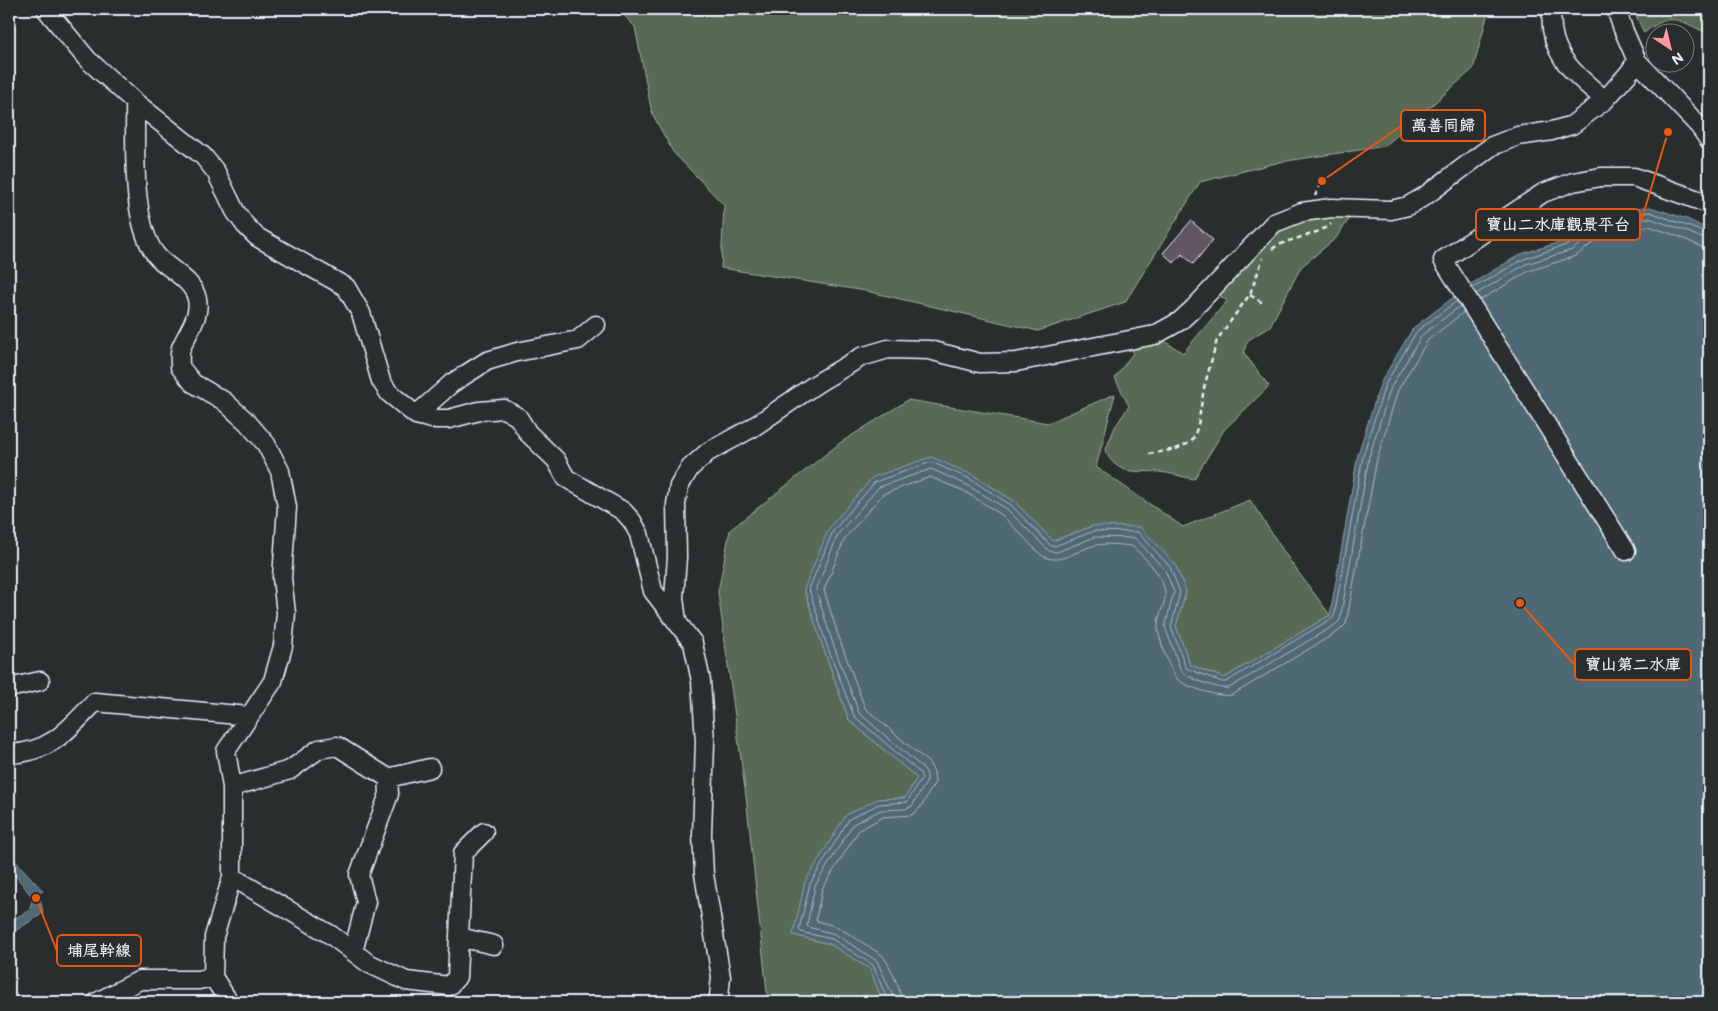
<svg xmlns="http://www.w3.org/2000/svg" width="1718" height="1011" viewBox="0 0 1718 1011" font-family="Mali,'LXGW WenKai TC',sans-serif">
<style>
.green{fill:#586a54;stroke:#a0aea6}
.water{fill:#506875;stroke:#8d9fa9}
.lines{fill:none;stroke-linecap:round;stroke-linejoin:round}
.shore{stroke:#abbac4;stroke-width:1}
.building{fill:#625664;stroke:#e8f1f8}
.minor-casing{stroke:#e8f1f8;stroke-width:21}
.path{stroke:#e8f1f8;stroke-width:2.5;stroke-dasharray:5 4;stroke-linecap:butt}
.minor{stroke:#2a2d2e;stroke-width:18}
.leader{fill:none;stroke:#e8590c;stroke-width:2}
.callout-dot{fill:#e8590c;stroke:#2a2d2e;stroke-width:2}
.callout{fill:#2a2d2e;stroke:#e8590c;stroke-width:2}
.callout-label{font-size:16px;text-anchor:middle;font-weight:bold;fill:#e8f1f8}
</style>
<rect width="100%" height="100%" fill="#2a2d2e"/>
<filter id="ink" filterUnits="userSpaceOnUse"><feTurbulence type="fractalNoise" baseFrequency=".02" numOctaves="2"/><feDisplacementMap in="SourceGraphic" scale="10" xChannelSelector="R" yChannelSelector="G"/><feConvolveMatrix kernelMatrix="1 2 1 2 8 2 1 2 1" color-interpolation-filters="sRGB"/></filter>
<g filter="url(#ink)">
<!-- green -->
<path class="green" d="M 618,9 L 1489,9 L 1473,69 L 1385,146 L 1280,162 L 1200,182 L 1125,302 L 1038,331 L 866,291 L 721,268 L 724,205 L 673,152 L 652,113 L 635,27 Z
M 1633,9 L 1709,9 L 1709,37 L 1707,33 C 1678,20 1672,11 1644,33 Z
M 1356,209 L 1336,238 L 1301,267 L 1270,326 L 1247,341 L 1244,353 L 1269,386 L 1224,430 L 1194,479 C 1183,477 1171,473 1159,472 C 1134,470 1119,477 1105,451 L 1115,427 L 1129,406 L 1115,378 L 1133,353 L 1130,340 L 1155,335 L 1183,353 L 1227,301 L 1211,289 L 1274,223 Z
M 1115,394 L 1096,467 L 1183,527 L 1250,500 L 1290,561 L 1330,615 L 1224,678 L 1190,665 L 1176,626 L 1186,592 L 1175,564 L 1093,526 L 1053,541 L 1014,501 L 973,475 L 804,589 L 822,644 L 849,720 L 917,778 L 905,798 L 878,799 L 793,935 L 830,944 L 870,969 L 883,1002 L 768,1002 L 746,796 L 718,592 L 730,530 L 840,443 L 908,400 L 1048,423 Z"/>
<!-- water -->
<path class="water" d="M 1650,207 L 1687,219 L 1709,230 L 1709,1002 L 883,1002 L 870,969 L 830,944 L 793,935 L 805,882 L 846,815 L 878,799 L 905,798 L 917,778 L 849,720 L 822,644 L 804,589 L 829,528 L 873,477 L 931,457 L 973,475 L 1014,501 L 1053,541 L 1093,526 L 1140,527 L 1175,564 L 1186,592 L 1176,626 L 1190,665 L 1224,678 L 1330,615 L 1358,454 L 1381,382 L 1413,328 L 1471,284 L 1521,254 L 1567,240 L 1600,214 Z
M 9,854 L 43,891 L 39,893 L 43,913 L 9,935 L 9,921 L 29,911 L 33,898 L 9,867 Z"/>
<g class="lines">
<!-- shore -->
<path class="shore" d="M 1473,288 L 1524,259 L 1569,244 L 1602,218 L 1650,212 L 1709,234
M 1476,294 L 1526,264 L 1572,250 L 1605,224 L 1649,218 L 1683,230 L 1704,239 L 1709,240
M 1480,300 L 1529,271 L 1576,256 L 1608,231 L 1649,226 L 1680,237 L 1702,247 L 1709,247
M 888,1002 L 873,965 L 832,939 L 801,932 L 799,929 L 810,884 L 849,819 L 879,804 L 907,802 L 922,778 L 920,773 L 854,716 L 826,643 L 809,589 L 833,531 L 875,482 L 931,462 L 970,479 L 1011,505 L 1051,546 L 1055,546 L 1094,531 L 1138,532 L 1170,567 L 1180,592 L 1171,627 L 1186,668 L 1222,682 L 1226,682 L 1334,617 L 1363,456 L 1385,385 L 1417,331 L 1457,301
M 894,1002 L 893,996 L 877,961 L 835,934 L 808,927 L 807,925 L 815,886 L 853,824 L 881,810 L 905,809 L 912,806 L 927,781 L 927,774 L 924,769 L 859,713 L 832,641 L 816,590 L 838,534 L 879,487 L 931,469 L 967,485 L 1007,509 L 1049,551 L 1057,552 L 1095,537 L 1135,538 L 1165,570 L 1174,592 L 1165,627 L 1181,671 C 1188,678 1219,690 1229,688 L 1335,625 L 1340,620 L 1369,457 L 1391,387 L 1422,335 L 1460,306
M 902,1002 C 901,991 890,964 882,955 L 838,927 L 817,921 L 816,919 L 822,889 L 859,830 L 883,817 L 912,815 L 921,807 L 935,782 L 934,772 L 929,763 L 865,708 L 839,638 L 824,590 L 845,538 L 883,494 L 930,477 L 964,491 L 1002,515 L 1040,554 C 1058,568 1077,549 1096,545 C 1106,543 1121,545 1132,546 C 1145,558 1162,573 1165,592 C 1167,602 1158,614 1158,625 C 1157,635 1171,673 1177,679 C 1186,687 1220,698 1232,695 L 1339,631 L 1346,624 L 1377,459 L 1398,390 L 1428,340 L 1464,312"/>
</g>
<!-- building -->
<path class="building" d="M 1191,221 L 1213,240 L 1193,264 L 1182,254 L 1174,263 L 1163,253 Z"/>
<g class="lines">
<!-- minor casing -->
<g class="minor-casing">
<path id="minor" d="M 46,9 L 87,59 L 135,102 L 203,156 L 216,172 L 235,211 L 245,225 L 257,237 L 346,287 L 361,313 L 381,381 L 389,393 L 416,415 L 432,419 L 449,419 L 479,411 L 504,409 L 518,417 L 528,433 L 556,460 L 566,478 L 623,511 L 632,521 L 639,534 L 653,591 L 693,643 L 701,681 L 705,742 L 702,835 L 704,874 L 721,977 L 719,996 L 717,1002
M 1552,9 C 1547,54 1574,73 1605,100
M 1616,9 L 1623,29 L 1637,61 L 1699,126 L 1709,140
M 135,102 C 136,144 130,221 156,255 C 167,269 193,279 197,299 C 201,316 187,333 181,348 C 179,354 180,361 180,367 L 193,383 L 224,401 L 247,422 L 266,444 L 280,471 L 287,507 L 282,578 L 286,613 L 283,646 L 273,681 L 226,751 L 232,787 L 232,877 L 214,937 L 213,977 L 229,1002
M 416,415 L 452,383 L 487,361 L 517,352 L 578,340 L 596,325
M 1626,551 L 1443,260 L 1543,193 L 1573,182 L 1601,177 L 1634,177 L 1709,204
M 677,621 L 674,598 L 677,557 L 676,504 L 679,486 L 690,468 L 708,452 L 752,428 L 816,384 L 861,357 L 888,349 L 929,350 L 980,363 L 1016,362 L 1155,335 L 1180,321 L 1194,308 L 1274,223 L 1302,212 L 1331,208 L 1391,210 L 1408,206 L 1425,196 L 1492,146 L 1518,136 L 1552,131 L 1572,125 L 1605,100 L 1628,74 L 1637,61
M 9,688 L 40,681
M 9,754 C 51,752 67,731 95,702 L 249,716
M 388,778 L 430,768
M 232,787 L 290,770 L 319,749 L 337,746 L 388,778 L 389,794 L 359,875 L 366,902 L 353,952
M 232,877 L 331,935 L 368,963 L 406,981 L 449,986 L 457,977 L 463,853 L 484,832
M 459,937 L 494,945
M 97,1002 L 140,980 L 199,980 L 213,977"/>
</g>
<!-- path -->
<path class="path" d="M 1315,196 L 1322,181
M 1272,249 C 1290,237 1314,237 1331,224
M 1250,295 L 1263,303
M 1149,454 L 1176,449 L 1191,442 L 1194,437 L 1198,425 L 1204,388 L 1217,340 L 1250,294 L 1263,258"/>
<!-- minor -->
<use href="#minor" class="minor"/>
</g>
</g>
<!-- callouts -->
<path class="leader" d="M1322 181L1401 126M1668 132L1640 225M1520 603L1575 665M36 898L57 951"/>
<g class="callout-dot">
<circle cx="1322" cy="181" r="5"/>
<circle cx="1668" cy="132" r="5"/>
<circle cx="1520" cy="603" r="5"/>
<circle cx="36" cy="898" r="5"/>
</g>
<g class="callout">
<rect x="1401" y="110" width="84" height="31" rx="5"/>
<rect x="1476" y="209" width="164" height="31" rx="5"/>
<rect x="1575" y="649" width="116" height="31" rx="5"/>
<rect x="57" y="935" width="84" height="31" rx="5"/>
</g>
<g class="callout-label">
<text x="1443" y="131">萬善同歸</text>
<text x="1558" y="230">寶山二水庫觀景平台</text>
<text x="1633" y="670">寶山第二水庫</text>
<text x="99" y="956">埔尾幹線</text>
</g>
<!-- margin -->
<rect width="1718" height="1011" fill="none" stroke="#2a2d2e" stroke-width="30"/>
<rect x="15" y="15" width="1688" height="981" fill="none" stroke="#e8f1f8" stroke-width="2" filter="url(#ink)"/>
<!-- north arrow -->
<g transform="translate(1670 48) rotate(145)"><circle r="24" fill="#2a2d2e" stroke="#767b7f"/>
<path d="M0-4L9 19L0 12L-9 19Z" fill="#ff9aa2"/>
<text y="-8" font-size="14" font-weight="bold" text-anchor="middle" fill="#e8f1f8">N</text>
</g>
</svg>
